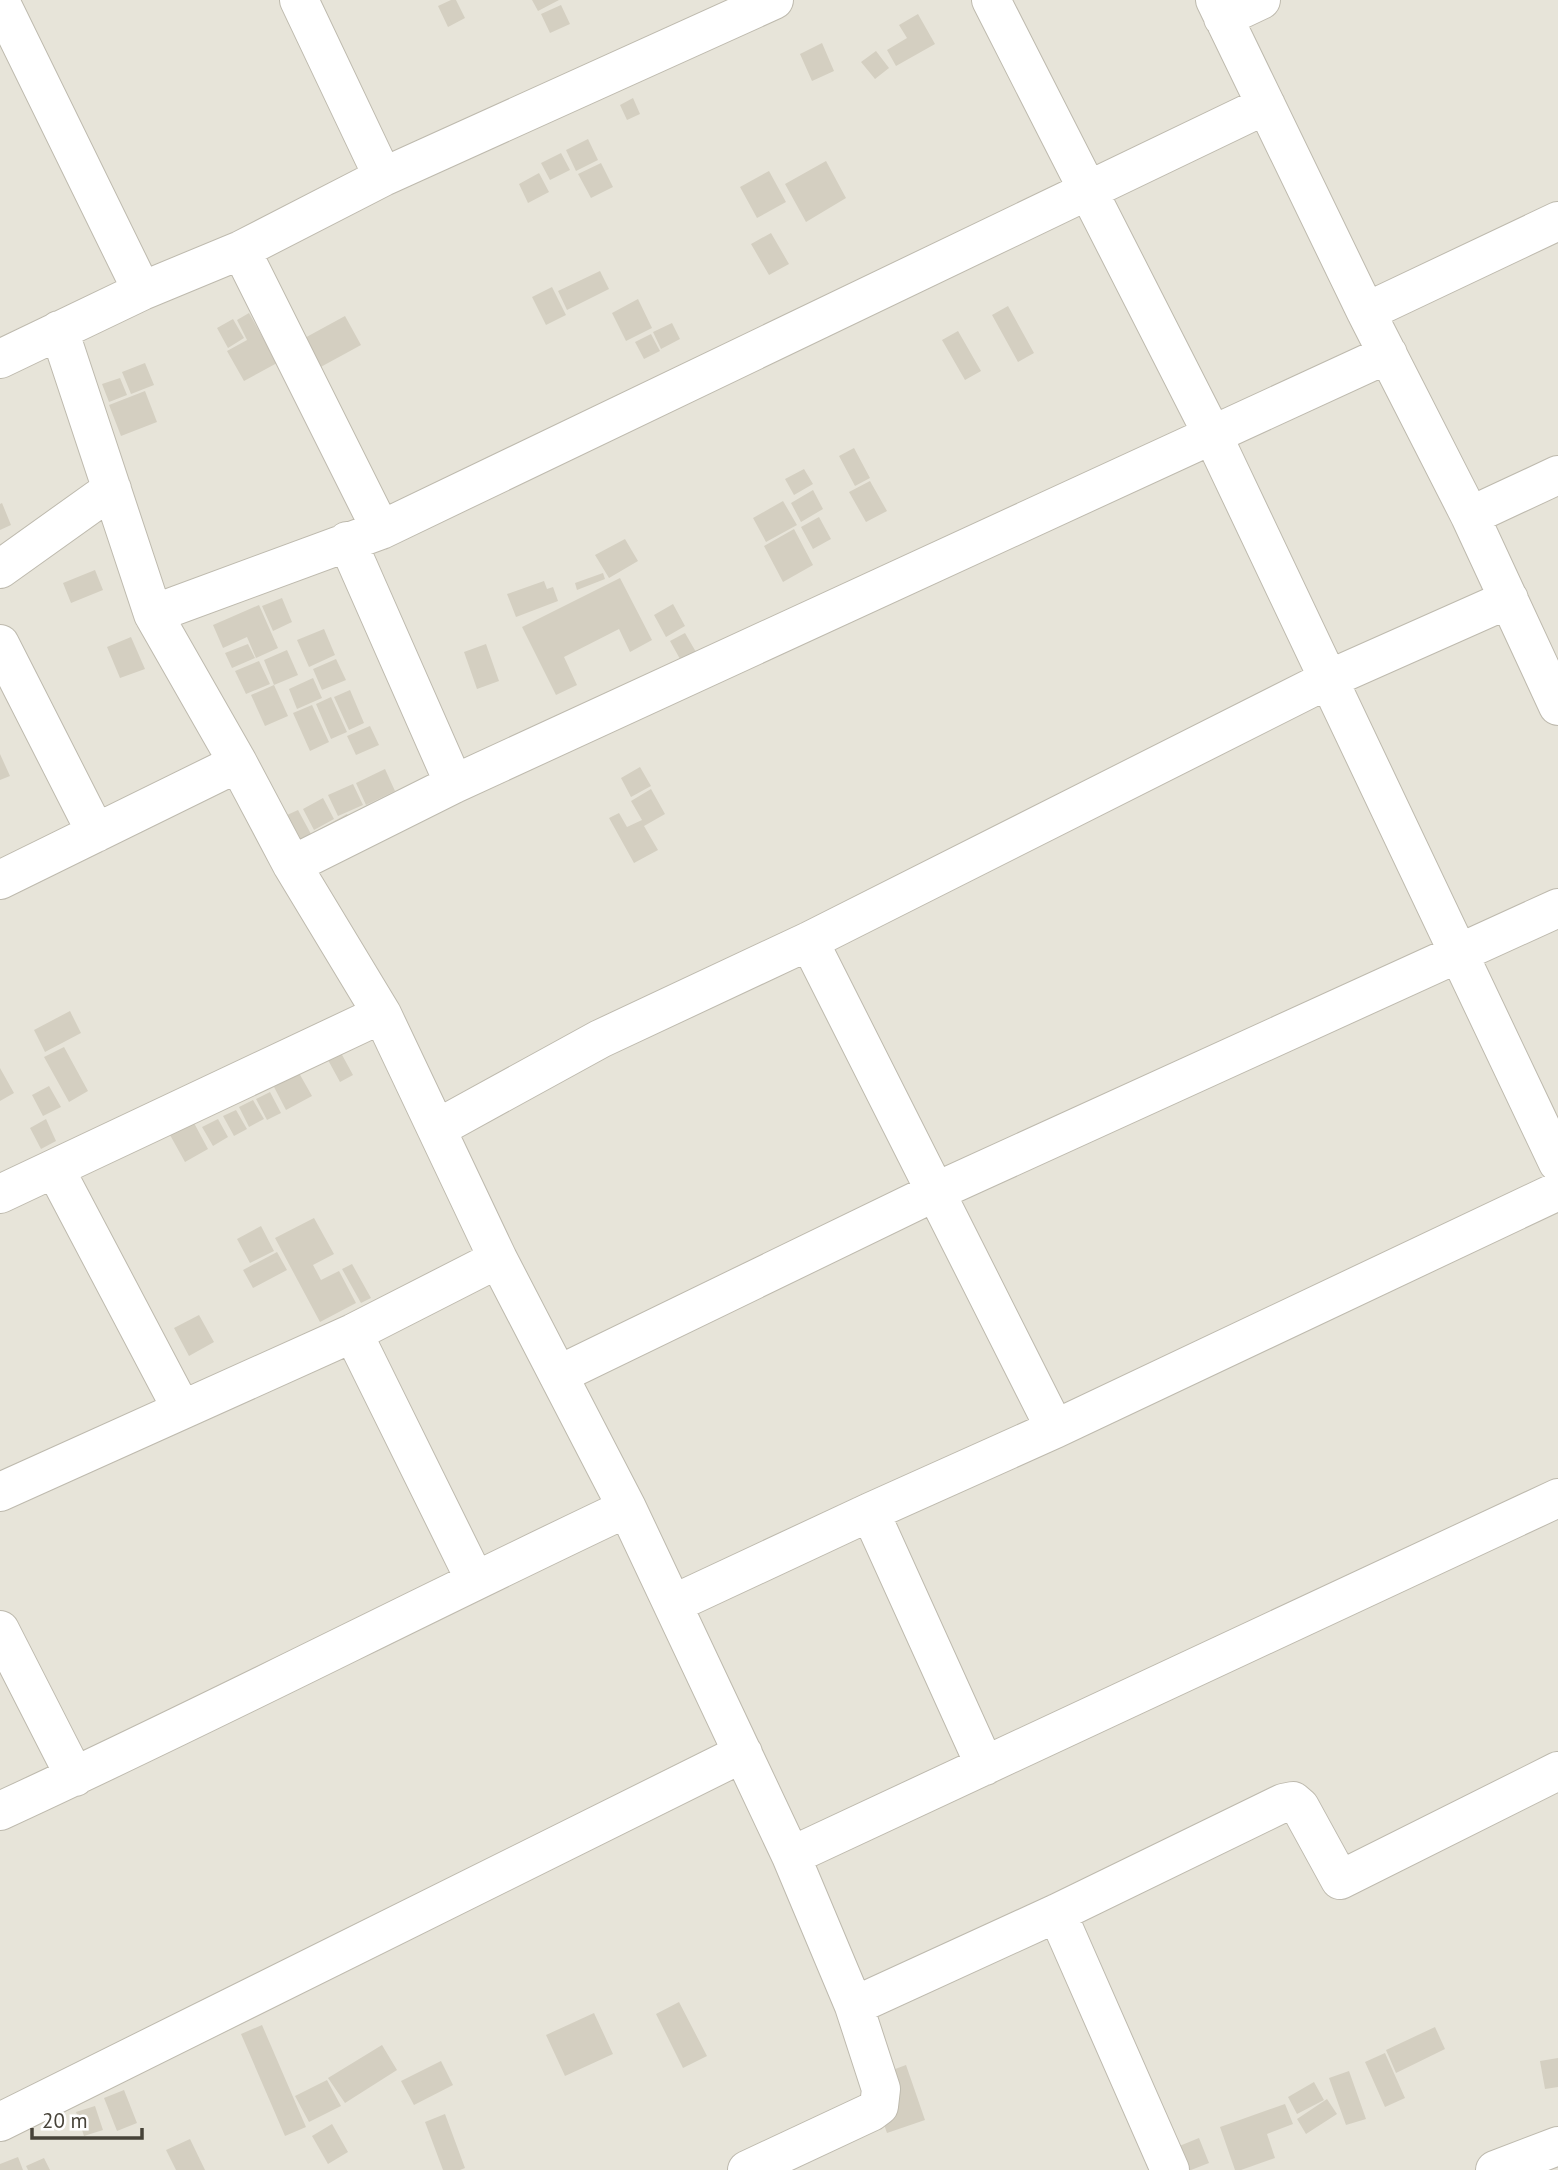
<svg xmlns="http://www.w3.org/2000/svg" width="1558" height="2170" viewBox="0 0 1558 2170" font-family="'PT Sans',sans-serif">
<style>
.residential{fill:#e7e4d9}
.building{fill:#d4cfc1}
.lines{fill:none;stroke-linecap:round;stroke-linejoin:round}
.minor-casing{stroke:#bebaae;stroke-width:40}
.minor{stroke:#fff;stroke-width:38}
</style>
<rect width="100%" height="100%" fill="#f3f2eb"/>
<!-- residential -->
<path class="residential" d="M 0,0 L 1558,0 L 1558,2170 L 0,2170 Z"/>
<!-- building -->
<path class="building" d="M 451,0 L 456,0 L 465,18 L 448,27 L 438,6 Z
M 532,0 L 559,0 L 538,11 Z
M 561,5 L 570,24 L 550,33 L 541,14 Z
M 918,14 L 935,44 L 896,66 L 887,50 L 907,38 L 899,25 Z
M 822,43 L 834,71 L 812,81 L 800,54 Z
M 876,51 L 889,68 L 875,79 L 861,62 Z
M 633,98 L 640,114 L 627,120 L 620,105 Z
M 588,139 L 598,160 L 576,171 L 566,150 Z
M 561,153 L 570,170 L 550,180 L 541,163 Z
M 826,161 L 846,198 L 806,222 L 785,184 Z
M 601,163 L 613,187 L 591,198 L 578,174 Z
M 769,171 L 786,202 L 757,218 L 740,187 Z
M 539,173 L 549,192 L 528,203 L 519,184 Z
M 771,233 L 789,264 L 769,275 L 751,244 Z
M 600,271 L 609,289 L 567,310 L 558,291 Z
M 552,287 L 566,315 L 546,325 L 532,297 Z
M 638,299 L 652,328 L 626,341 L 612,313 Z
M 1008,306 L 1034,353 L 1018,362 L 992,315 Z
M 249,313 L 277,363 L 244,381 L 227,351 L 247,340 L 237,320 Z
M 345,316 L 361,345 L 317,369 L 301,340 Z
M 233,319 L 244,338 L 228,348 L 217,328 Z
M 672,323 L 680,339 L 661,349 L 653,332 Z
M 958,331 L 981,371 L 965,380 L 942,340 Z
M 651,334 L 660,351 L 644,359 L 635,342 Z
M 145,363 L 154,385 L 131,394 L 122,372 Z
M 120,378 L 127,395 L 109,402 L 102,384 Z
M 145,391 L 157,422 L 121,436 L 109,405 Z
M 854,448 L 870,478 L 855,486 L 839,456 Z
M 804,469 L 813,484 L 794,495 L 785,479 Z
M 870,481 L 887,511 L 866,522 L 849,492 Z
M 813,490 L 823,509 L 801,522 L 791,503 Z
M 783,501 L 797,525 L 766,542 L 753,518 Z
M 2,503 L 11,525 L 0,530 L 0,504 Z
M 819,517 L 831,539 L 813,549 L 801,527 Z
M 794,529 L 813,565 L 783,582 L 764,546 Z
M 625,539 L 638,561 L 609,578 L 595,555 Z
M 95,570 L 103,590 L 71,603 L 63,583 Z
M 603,573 L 605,579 L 577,590 L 575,583 Z
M 620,578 L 652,640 L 630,652 L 619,629 L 564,657 L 577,685 L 556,695 L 522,627 Z
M 544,581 L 547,589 L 553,587 L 558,601 L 516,617 L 507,594 Z
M 282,598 L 292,622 L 273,631 L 262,606 Z
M 673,604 L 685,626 L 666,637 L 654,615 Z
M 259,605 L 278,648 L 256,658 L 247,637 L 223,648 L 213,625 Z
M 324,629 L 335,655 L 309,667 L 297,640 Z
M 685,633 L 696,652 L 680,659 L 670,641 Z
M 131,637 L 145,669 L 120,678 L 107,647 Z
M 248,644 L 255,658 L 232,668 L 225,653 Z
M 486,644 L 499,681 L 477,689 L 464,652 Z
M 287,650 L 298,675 L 274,685 L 264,660 Z
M 336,659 L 346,680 L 322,690 L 313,669 Z
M 259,661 L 270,684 L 246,694 L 235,671 Z
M 313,678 L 322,698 L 297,709 L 289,689 Z
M 274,685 L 288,716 L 265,726 L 251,695 Z
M 350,690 L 364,723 L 349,730 L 334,697 Z
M 331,697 L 347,732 L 331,739 L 316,704 Z
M 312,705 L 329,742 L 310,751 L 293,713 Z
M 370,726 L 379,745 L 356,755 L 347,736 Z
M 0,754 L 10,776 L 0,780 Z
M 640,767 L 651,786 L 631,797 L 621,778 Z
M 385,769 L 395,791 L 366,805 L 356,783 Z
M 353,784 L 363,805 L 338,816 L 328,795 Z
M 651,789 L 665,814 L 644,826 L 658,850 L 634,863 L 609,818 L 619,813 L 627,827 L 642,820 L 631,801 Z
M 323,798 L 334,819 L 314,830 L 303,809 Z
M 298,810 L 311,834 L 347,814 L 353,827 L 304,852 L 285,816 Z
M 70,1011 L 81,1033 L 45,1052 L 34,1030 Z
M 64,1047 L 88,1091 L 69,1102 L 44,1057 Z
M 341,1053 L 353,1075 L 340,1082 L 328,1060 Z
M 0,1068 L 14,1093 L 0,1101 Z
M 299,1073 L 312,1096 L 286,1110 L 274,1087 Z
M 49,1086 L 61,1107 L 43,1116 L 32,1095 Z
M 270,1092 L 281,1113 L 267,1120 L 256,1099 Z
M 253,1100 L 264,1119 L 249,1127 L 239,1107 Z
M 236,1110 L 247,1129 L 234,1136 L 223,1116 Z
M 46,1119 L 56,1141 L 41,1149 L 30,1128 Z
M 218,1119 L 228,1137 L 213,1146 L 202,1127 Z
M 194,1123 L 208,1149 L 185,1162 L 170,1135 Z
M 314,1218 L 334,1254 L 313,1265 L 321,1280 L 339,1271 L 356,1303 L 320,1322 L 275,1238 Z
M 261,1226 L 274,1251 L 250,1263 L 237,1239 Z
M 277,1252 L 287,1270 L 253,1288 L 243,1270 Z
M 352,1264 L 371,1298 L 361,1303 L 342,1269 Z
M 199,1315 L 214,1342 L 189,1356 L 174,1328 Z
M 679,2002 L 707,2056 L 683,2068 L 656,2014 Z
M 594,2013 L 613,2054 L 565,2076 L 546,2035 Z
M 262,2025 L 306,2127 L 285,2136 L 241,2034 Z
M 1435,2027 L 1445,2049 L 1396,2073 L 1386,2050 Z
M 382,2045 L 397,2070 L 345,2103 L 328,2078 Z
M 1385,2053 L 1405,2098 L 1385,2107 L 1365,2062 Z
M 1558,2058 L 1558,2087 L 1545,2089 L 1540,2061 Z
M 441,2061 L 453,2085 L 414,2105 L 401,2081 Z
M 906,2065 L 925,2120 L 887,2133 L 868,2079 Z
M 1349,2071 L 1366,2119 L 1346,2125 L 1329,2078 Z
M 327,2080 L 341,2106 L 309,2122 L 295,2096 Z
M 1314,2082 L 1324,2100 L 1297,2114 L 1288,2097 Z
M 124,2090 L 137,2123 L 117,2131 L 104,2098 Z
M 1327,2099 L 1337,2114 L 1306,2134 L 1297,2119 Z
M 1285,2104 L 1293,2124 L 1267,2134 L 1275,2158 L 1241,2170 L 1235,2170 L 1220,2127 Z
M 95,2106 L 103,2130 L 84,2136 L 76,2112 Z
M 445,2114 L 465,2168 L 460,2170 L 443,2170 L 425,2122 Z
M 332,2124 L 348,2152 L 328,2164 L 312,2136 Z
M 1199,2138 L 1209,2163 L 1191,2170 L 1149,2170 L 1145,2160 Z
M 190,2139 L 205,2170 L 176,2170 L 166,2150 Z
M 18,2157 L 23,2170 L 0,2170 L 0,2164 Z
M 44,2158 L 50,2170 L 28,2170 L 26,2166 Z"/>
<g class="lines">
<!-- minor casing -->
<g class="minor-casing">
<path id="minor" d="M 299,0 L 383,177
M 991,0 L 1213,436 L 1558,1163
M 1215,0 L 1366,312 L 1470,516 L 1558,706
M 0,1 L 142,291
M 1223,18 L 1261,0
M 241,250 L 381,530
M 1366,312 L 1558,221
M 59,330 L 153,614 L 238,763 L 292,865 L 382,1014 L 498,1259 L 627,1508 L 791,1856 L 854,2006 L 881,2089 L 879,2106 L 871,2112 L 747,2170
M 0,359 L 142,291 L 241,250 L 383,177 L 774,0
M 1470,516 L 1558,475
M 347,541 L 454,784
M 0,569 L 112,489
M 153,614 L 381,530 L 1266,105
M 0,644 L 96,833
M 292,865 L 454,784 L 1388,354
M 0,880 L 238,763
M 809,941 L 1055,1429
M 438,1128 L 600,1039 L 809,941 L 1329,679 L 1509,599
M 55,1169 L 182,1410
M 0,1194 L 382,1014
M 353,1333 L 475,1580
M 558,1375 L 935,1192 L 1558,908
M 0,1492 L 353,1333 L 498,1259
M 870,1512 L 985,1766
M 673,1604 L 870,1512 L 1055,1429 L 1558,1191
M 0,1630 L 75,1777
M 0,1811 C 211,1714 417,1607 627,1508
M 791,1856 L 1558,1498
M 1057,1913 L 1170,2170
M 854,2006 L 1057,1913 L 1283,1803 L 1293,1801 L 1300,1807 L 1340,1880 L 1558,1771
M 0,2122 L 743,1753
M 1495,2170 L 1558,2146"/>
</g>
<!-- minor -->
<use href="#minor" class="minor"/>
</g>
<!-- scale -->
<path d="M32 2128v10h110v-10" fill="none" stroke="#474339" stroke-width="3.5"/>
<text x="42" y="2128" font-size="21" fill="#474339" stroke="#ffffff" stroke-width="5" paint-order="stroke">20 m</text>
</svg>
